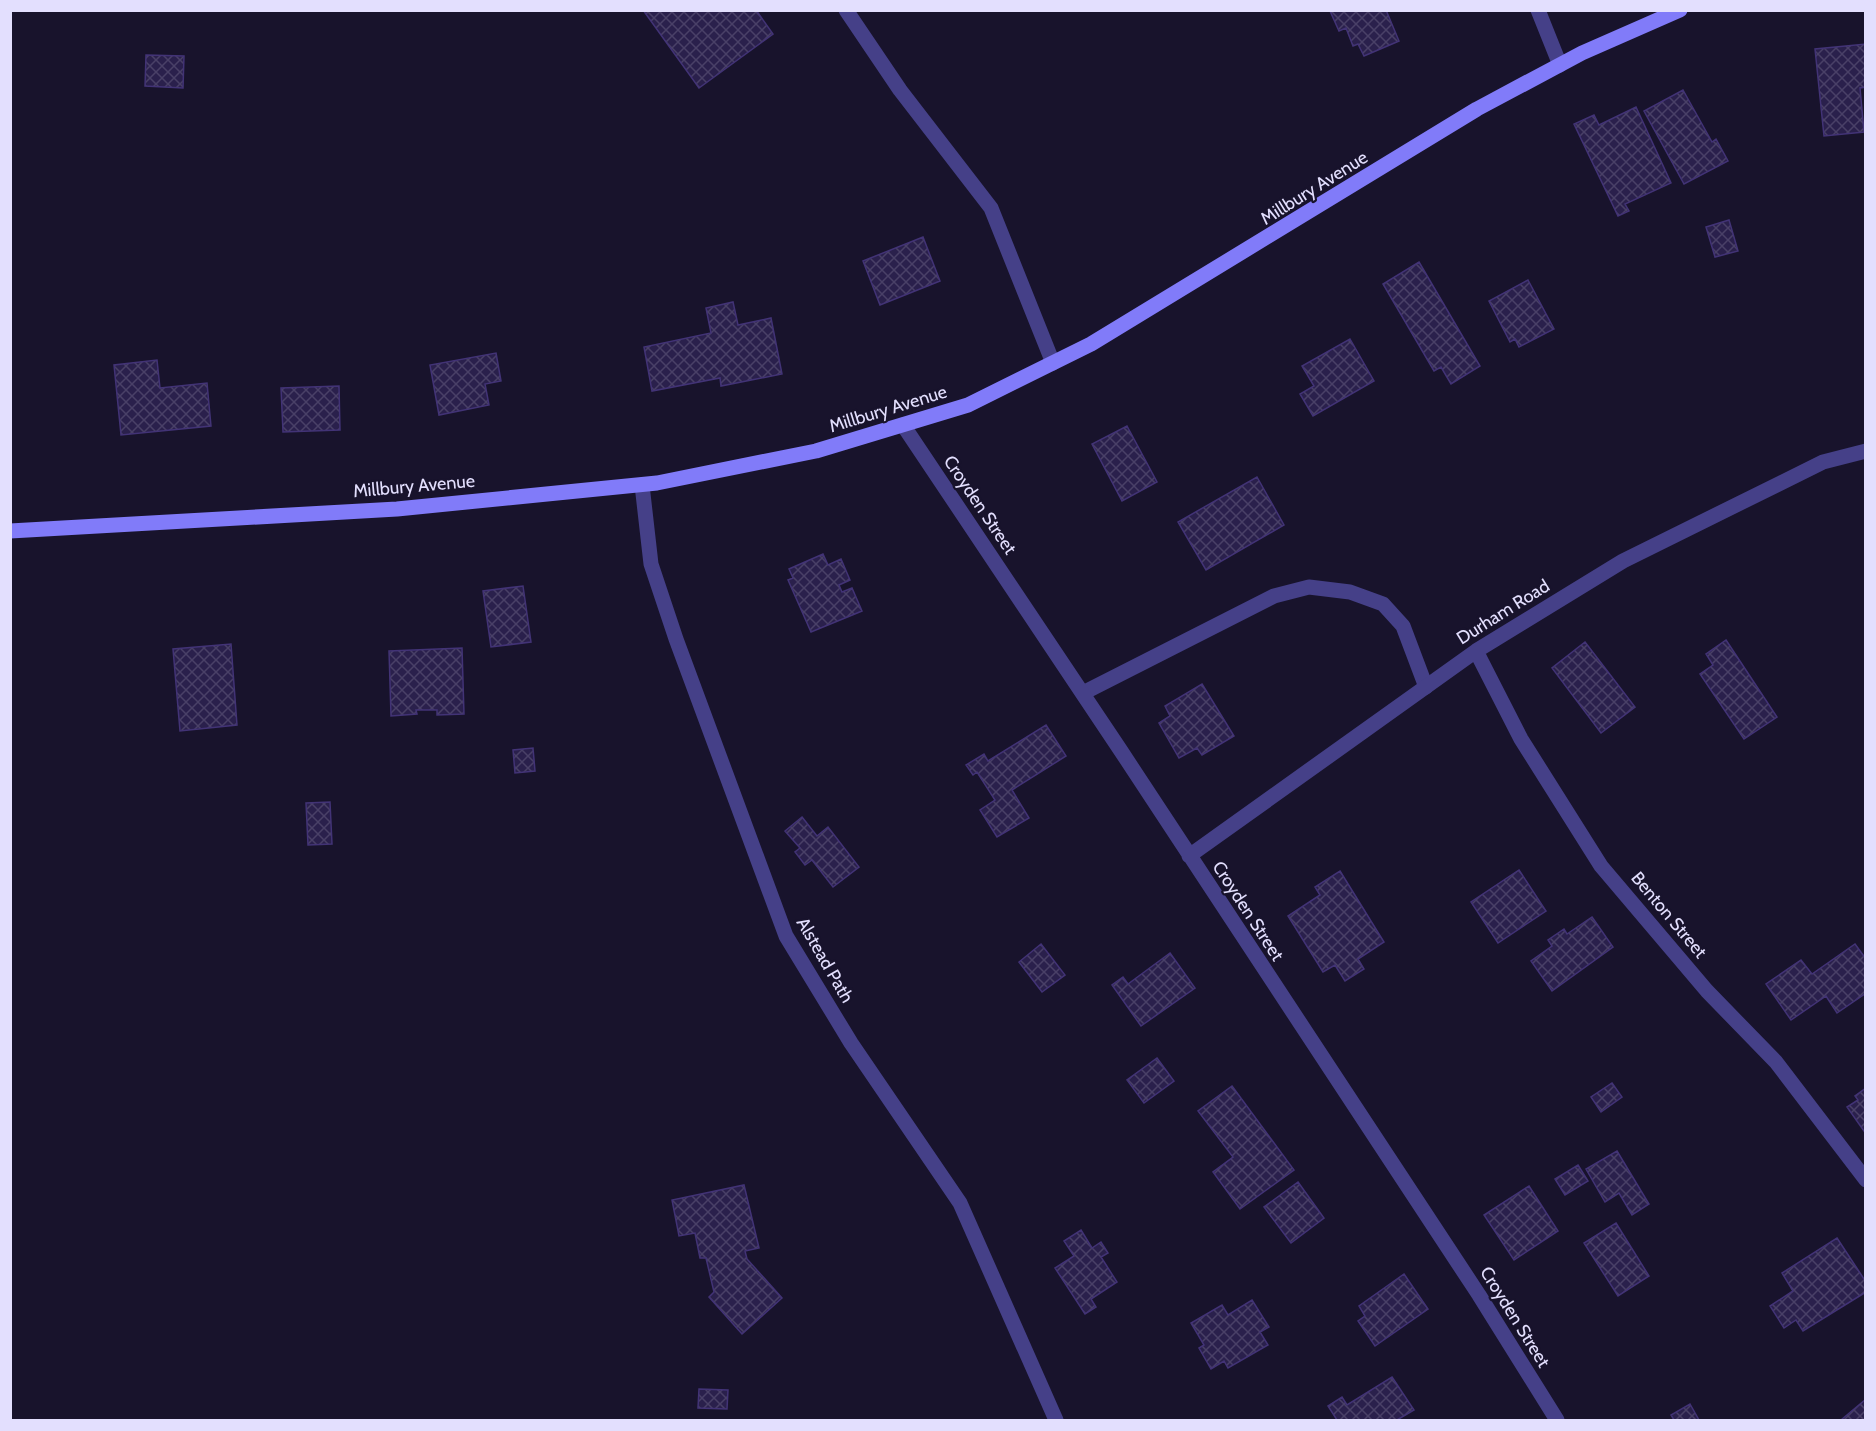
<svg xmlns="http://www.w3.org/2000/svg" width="1876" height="1431" viewBox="0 0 1876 1431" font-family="Cabin,sans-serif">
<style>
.building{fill:url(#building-cross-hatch);stroke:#423376;stroke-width:1.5}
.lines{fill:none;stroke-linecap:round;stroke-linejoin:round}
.lane{stroke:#454088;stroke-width:15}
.street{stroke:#454088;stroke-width:15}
.secondary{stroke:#817bf9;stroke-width:15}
.labels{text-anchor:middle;stroke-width:4.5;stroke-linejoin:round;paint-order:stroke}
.street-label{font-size:18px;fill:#e3dffe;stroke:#18132c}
</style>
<defs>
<pattern id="building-cross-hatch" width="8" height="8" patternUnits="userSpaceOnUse" patternTransform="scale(1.5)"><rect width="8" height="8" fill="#2a204c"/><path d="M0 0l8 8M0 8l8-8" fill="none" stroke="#494067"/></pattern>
</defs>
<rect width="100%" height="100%" fill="#18132c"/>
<!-- building -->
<path class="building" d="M 643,10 L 756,10 L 773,34 L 699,88 Z
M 1386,10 L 1399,41 L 1364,56 L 1358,44 L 1353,46 L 1346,28 L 1339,31 L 1330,11 Z
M 1866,44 L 1866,87 L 1860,88 L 1864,132 L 1824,136 L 1815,49 Z
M 146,55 L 184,56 L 183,88 L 145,86 Z
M 1683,90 L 1712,142 L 1716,139 L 1728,161 L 1684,184 L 1644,111 Z
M 1636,107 L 1671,183 L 1625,204 L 1629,211 L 1618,216 L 1574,124 L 1594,115 L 1599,125 Z
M 1729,220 L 1738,251 L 1715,257 L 1706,227 Z
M 923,237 L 940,281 L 880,305 L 863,261 Z
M 1419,262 L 1480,366 L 1451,384 L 1441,367 L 1434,371 L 1383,284 Z
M 1528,280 L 1554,329 L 1519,347 L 1515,339 L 1510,342 L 1489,301 Z
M 733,302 L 738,325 L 771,318 L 782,374 L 721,386 L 720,378 L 652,391 L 644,347 L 711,333 L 706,308 Z
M 1350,339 L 1374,381 L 1313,416 L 1300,394 L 1314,386 L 1302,366 Z
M 496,353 L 501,381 L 485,384 L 489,405 L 439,415 L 430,365 Z
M 157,360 L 160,388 L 207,383 L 211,426 L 121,435 L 114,365 Z
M 339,386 L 340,430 L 283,432 L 281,388 Z
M 1127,426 L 1157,482 L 1122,501 L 1092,444 Z
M 1257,477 L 1284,525 L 1206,570 L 1178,522 Z
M 823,554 L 828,565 L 841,559 L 850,580 L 839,585 L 842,592 L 852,588 L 862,611 L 811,632 L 788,580 L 793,578 L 789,569 Z
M 523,586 L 531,642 L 491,647 L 483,591 Z
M 1726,640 L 1777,717 L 1744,739 L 1700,674 L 1713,665 L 1706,654 Z
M 1585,642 L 1635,707 L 1601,733 L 1552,668 Z
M 231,644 L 237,725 L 180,731 L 173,649 Z
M 462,648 L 464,714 L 437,715 L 437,710 L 416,710 L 417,714 L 391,716 L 389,651 Z
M 1202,684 L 1234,736 L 1202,755 L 1197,748 L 1179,758 L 1159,723 L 1170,716 L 1165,706 Z
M 1046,725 L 1066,756 L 1012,790 L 1029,818 L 997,837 L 980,810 L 995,800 L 977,772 L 973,775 L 966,765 L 984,754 L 988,761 Z
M 533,748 L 535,771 L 515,773 L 513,750 Z
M 330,802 L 332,844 L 308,845 L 306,803 Z
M 802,817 L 817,836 L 828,827 L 859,867 L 833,887 L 812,860 L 805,865 L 795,852 L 800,848 L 785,831 Z
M 1519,870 L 1546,911 L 1498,943 L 1471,902 Z
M 1340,871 L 1384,942 L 1358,959 L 1364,969 L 1345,981 L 1335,965 L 1323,972 L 1288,916 L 1320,895 L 1315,887 Z
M 1592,917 L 1613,947 L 1552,991 L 1531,961 L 1552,946 L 1548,940 L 1564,929 L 1567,934 Z
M 1041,944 L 1065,975 L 1042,992 L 1019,962 Z
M 1855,944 L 1866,959 L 1866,993 L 1837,1013 L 1826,996 L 1791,1020 L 1766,984 L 1801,960 L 1812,974 Z
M 1170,953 L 1195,988 L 1141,1026 L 1112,985 L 1123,977 L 1128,984 Z
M 1157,1058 L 1174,1081 L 1144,1103 L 1127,1080 Z
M 1612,1083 L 1622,1097 L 1601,1112 L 1591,1097 Z
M 1232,1086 L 1294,1170 L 1240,1209 L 1213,1172 L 1233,1157 L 1198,1111 Z
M 1866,1088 L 1866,1134 L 1847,1107 L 1858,1100 L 1855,1096 Z
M 1617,1151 L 1649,1204 L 1632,1215 L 1619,1193 L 1605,1202 L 1586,1169 Z
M 1578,1165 L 1588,1181 L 1565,1195 L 1555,1179 Z
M 1298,1182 L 1324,1218 L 1291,1243 L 1264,1207 Z
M 744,1185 L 759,1248 L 745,1251 L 747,1259 L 782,1298 L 742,1334 L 709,1297 L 714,1292 L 706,1258 L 700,1258 L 695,1233 L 679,1236 L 672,1200 Z
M 1529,1186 L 1558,1231 L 1514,1260 L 1484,1215 Z
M 1616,1223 L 1649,1276 L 1618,1296 L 1584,1243 Z
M 1081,1230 L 1092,1248 L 1101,1242 L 1108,1253 L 1101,1257 L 1117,1282 L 1091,1299 L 1096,1307 L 1085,1314 L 1055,1268 L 1074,1256 L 1064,1241 Z
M 1837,1238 L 1866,1282 L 1866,1292 L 1803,1331 L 1796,1320 L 1784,1328 L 1770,1306 L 1793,1291 L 1782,1273 Z
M 1404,1274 L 1428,1309 L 1375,1346 L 1358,1321 L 1365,1316 L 1359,1306 Z
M 1252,1300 L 1269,1327 L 1260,1332 L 1268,1345 L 1228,1368 L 1224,1361 L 1211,1369 L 1199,1348 L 1204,1345 L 1191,1323 L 1222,1305 L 1228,1315 Z
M 1392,1377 L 1414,1410 L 1397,1420 L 1337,1420 L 1328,1406 L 1342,1397 L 1347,1405 Z
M 699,1389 L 728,1390 L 727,1409 L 698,1408 Z
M 1866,1399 L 1866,1420 L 1841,1420 Z
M 1690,1404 L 1699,1420 L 1674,1420 L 1671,1415 Z"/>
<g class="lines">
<!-- lane -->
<path class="lane" d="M 846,10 L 900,90 L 991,208 L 1053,363
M 1083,693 L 1274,596 L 1309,587 L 1350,592 L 1383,604 L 1403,626 L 1426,687"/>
<!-- street -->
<path class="street" d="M 1538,10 L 1560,65
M 903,425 L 1121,751 L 1479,1295 L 1557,1420
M 642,485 L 651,564 L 676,639 L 786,936 L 851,1043 L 960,1203 L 1056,1420
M 1476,651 L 1521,739 L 1601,866 L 1707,991 L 1776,1062 L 1866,1180
M 1189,856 L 1476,651 L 1623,561 L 1823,462 L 1866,451"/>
<!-- secondary -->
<path class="secondary" d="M 10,531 L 397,509 L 657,483 L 816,451 L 968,405 L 1091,344 L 1477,109 L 1582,53 L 1680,10"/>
</g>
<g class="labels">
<!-- street labels -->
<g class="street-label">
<text transform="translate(1314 188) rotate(-32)" y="6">Millbury Avenue</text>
<text transform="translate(888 409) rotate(-17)" y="6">Millbury Avenue</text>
<text transform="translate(414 486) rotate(-5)" y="6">Millbury Avenue</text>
<text transform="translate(980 505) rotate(56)" y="6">Croyden Street</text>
<text transform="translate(1503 612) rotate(-32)" y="6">Durham Road</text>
<text transform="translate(1248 911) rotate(57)" y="6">Croyden Street</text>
<text transform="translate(1669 915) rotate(50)" y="6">Benton Street</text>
<text transform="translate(825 960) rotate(60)" y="6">Alstead Path</text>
<text transform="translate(1515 1317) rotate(58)" y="6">Croyden Street</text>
</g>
</g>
<!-- border -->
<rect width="1876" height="1431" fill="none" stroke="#e3dffe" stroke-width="24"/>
</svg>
